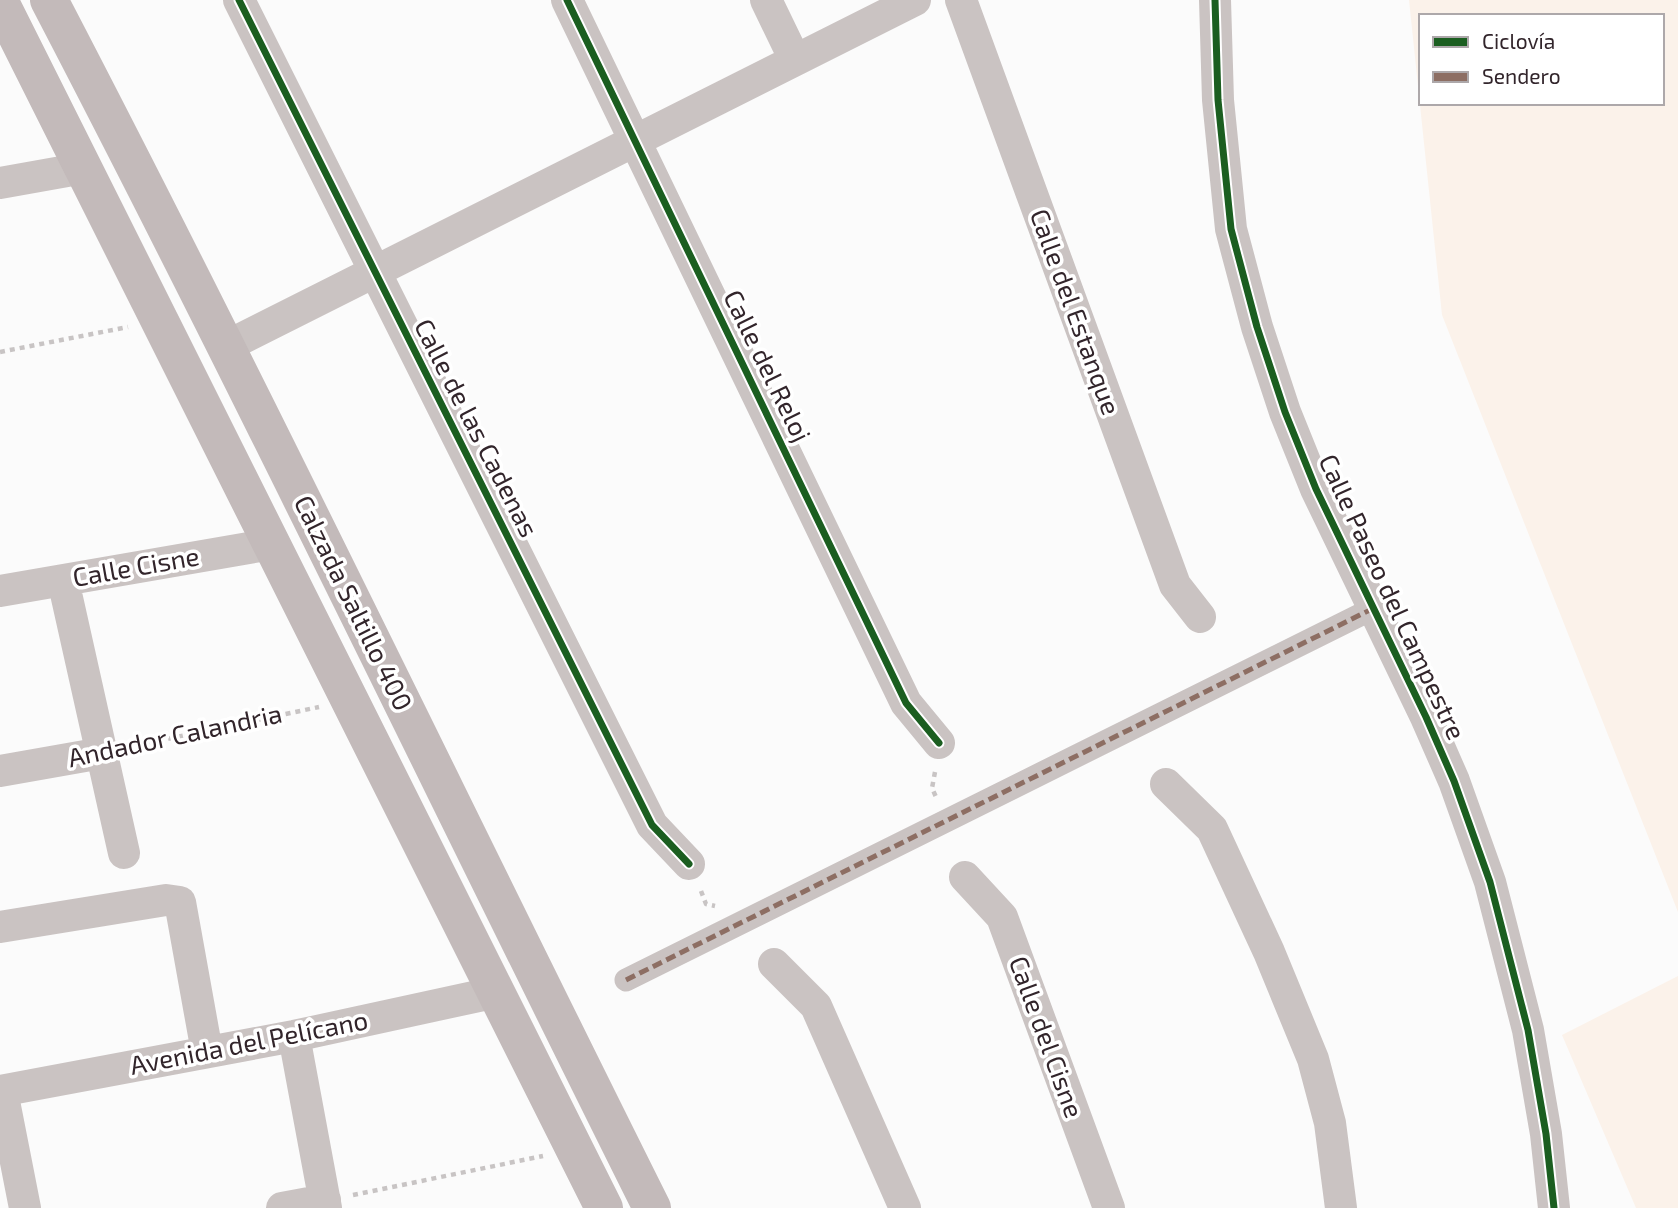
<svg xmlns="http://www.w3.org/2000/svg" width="1678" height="1208" viewBox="0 0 1678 1208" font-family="'Exo 2',sans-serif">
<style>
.green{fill:#fbf2ea;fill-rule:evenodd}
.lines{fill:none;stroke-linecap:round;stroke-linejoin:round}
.path{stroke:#c8c4c4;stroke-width:4.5;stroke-dasharray:5 5;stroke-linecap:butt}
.pedestrian{stroke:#cac3c2;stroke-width:23}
.minor{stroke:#cac3c2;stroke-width:32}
.primary{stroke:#c3baba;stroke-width:38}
.quiet{stroke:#8d6e63;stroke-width:5;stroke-dasharray:10 5;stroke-linecap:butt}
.cycleway-casing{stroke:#fff;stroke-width:11}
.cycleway{stroke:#1b5e20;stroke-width:7}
.labels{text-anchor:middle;stroke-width:7;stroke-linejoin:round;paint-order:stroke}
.street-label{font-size:26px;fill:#32252b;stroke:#fff}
</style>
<rect width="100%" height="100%" fill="#fbfbfb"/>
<!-- green -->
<path class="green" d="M 1409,0 L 1678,0 L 1678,912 L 1442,315 ZM 1421,16 L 1662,16 L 1662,103 L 1421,103 Z
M 1678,976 L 1678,1208 L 1636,1208 L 1562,1035 Z"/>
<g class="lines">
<!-- path -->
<path class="path" d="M 0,352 L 128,327
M 129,747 L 319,707
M 935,772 L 932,788 L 936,797
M 701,891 L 706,904 L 715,906
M 353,1195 L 543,1156"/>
<!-- pedestrian -->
<path class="pedestrian" d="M 626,980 L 1374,608"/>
<!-- minor -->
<path class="minor" d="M 239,0 L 652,825 L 689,864
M 567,0 L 906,703 L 939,743
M 766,0 L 795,60
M 961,0 L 1175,585 L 1200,617
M 1215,0 L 1218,100 L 1231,229 L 1257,327 L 1285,412 L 1316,489 L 1426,717 L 1454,781 L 1490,882 L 1528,1030 L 1546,1134 L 1554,1208
M 0,183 L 84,168
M 225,347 L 915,0
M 63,580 L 124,853
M 0,591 L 272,544
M 0,771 L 102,753
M 1166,784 L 1212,829 L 1269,952 L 1313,1059 L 1330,1123 L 1341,1208
M 965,877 L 1002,917 L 1109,1208
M 0,927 L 166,900 L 180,902 L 207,1052
M 774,964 L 816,1006 L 905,1208
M 294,1036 L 326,1208
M 0,1091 L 294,1036 L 497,992
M 2,1091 L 25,1208
M 282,1208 L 325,1200"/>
<!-- primary -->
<path class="primary" d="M 49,0 C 257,399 451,806 652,1208
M 0,2 L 604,1208"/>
<!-- quiet -->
<path class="quiet" d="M 626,980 L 1374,608"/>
<!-- cycleway casing -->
<g class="cycleway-casing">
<path id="cycleway" d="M 239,0 L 652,825 L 689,864
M 567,0 L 906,703 L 939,743
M 1215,0 L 1218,100 L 1231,229 L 1257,327 L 1285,412 L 1316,489 L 1426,717 L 1454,781 L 1490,882 L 1528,1030 L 1546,1134 L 1554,1208"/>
</g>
<!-- cycleway -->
<use href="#cycleway" class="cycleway"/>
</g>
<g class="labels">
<!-- street labels -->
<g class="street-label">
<text transform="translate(1075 312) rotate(70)" y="9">Calle del Estanque</text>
<text transform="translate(767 366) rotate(64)" y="9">Calle del Reloj</text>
<text transform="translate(476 428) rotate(63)" y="9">Calle de las Cadenas</text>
<text transform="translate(136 567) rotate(-10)" y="9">Calle Cisne</text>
<text transform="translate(1392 597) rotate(65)" y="9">Calle Paseo del Campestre</text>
<text transform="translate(353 603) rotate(64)" y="9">Calzada Saltillo 400</text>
<text transform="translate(175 736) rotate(-12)" y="9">Andador Calandria</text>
<text transform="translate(1046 1037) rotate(70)" y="9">Calle del Cisne</text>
<text transform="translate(249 1043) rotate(-11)" y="9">Avenida del Pelícano</text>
</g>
</g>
<!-- legend -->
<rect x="1419" y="14" width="245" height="91" fill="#ffffff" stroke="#ada8aa" stroke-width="2"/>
<rect x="1433" y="37" width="35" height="10" fill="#1b5e20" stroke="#ada8aa" stroke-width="2"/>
<text x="1482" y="49" font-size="21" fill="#32252b">Ciclovía</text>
<rect x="1433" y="72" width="35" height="10" fill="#8d6e63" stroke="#ada8aa" stroke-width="2"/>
<text x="1482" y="84" font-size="21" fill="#32252b">Sendero</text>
</svg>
